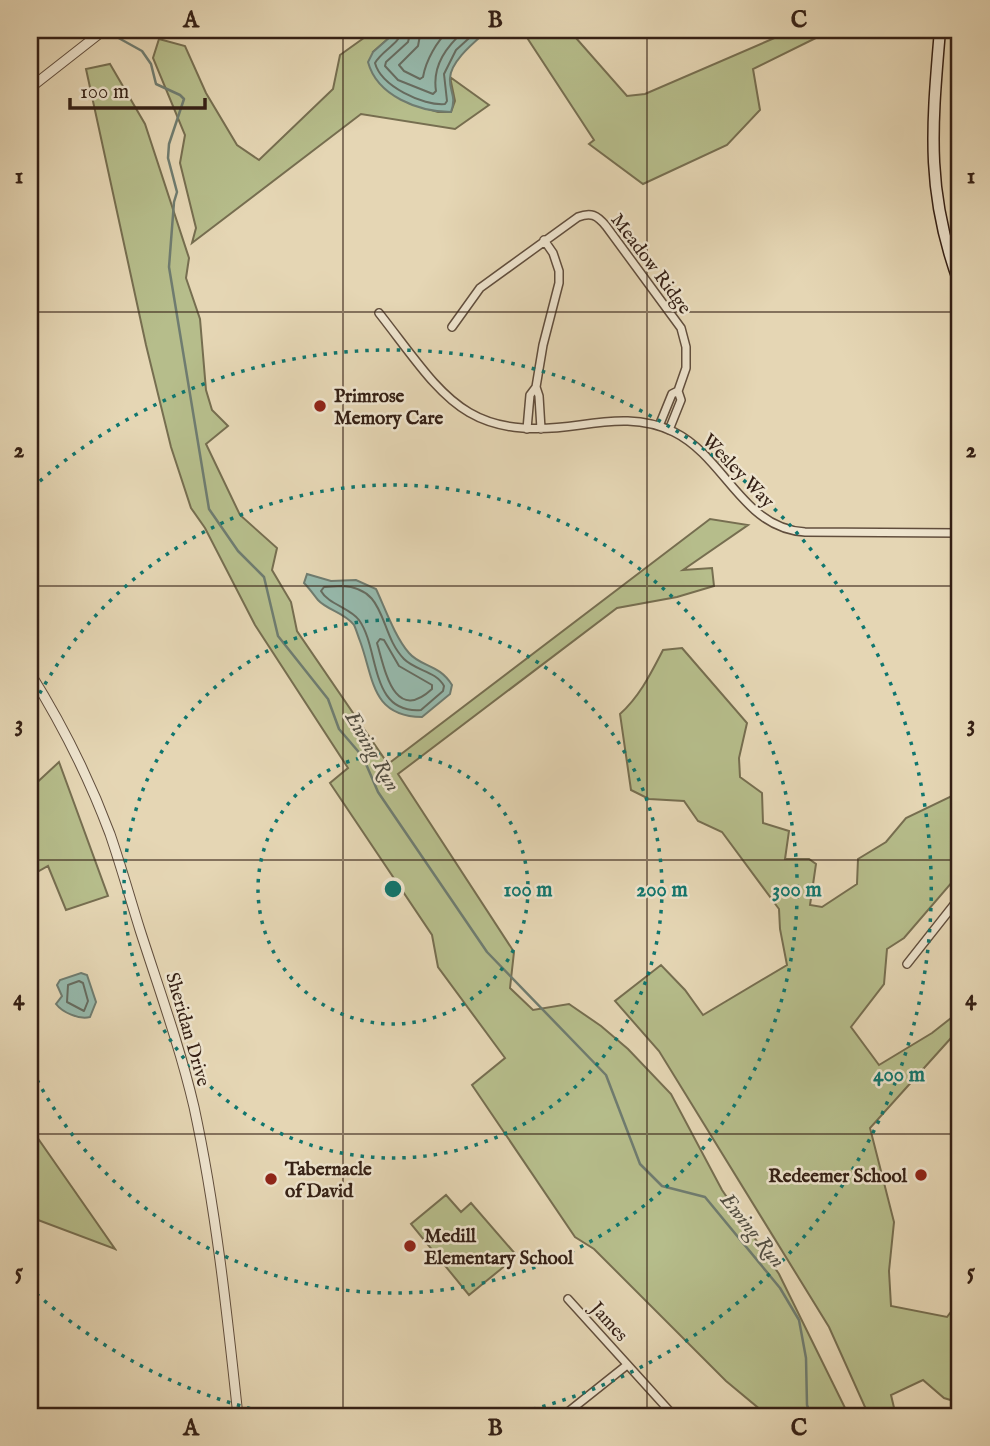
<svg xmlns="http://www.w3.org/2000/svg" width="990" height="1446" viewBox="0 0 990 1446" font-family="'IM FELL English',serif">
<style>
.green{fill:#b6bd8b;stroke:#766e50;stroke-width:2}
.water{fill:#96b9ac;stroke:#6f7c70;stroke-width:2}
.lines{fill:none;stroke-linecap:round;stroke-linejoin:round}
.shore{stroke:#666c60;stroke-width:2}
.stream{stroke:#6f7c70;stroke-width:2.5}
.minor-casing{stroke:#614e3d;stroke-width:10}
.tertiary-casing{stroke:#614e3d;stroke-width:11}
.secondary-casing{stroke:#352015;stroke-width:13}
.minor{stroke:#eee4ce;stroke-width:7}
.tertiary{stroke:#eee4ce;stroke-width:9}
.secondary{stroke:#eee4ce;stroke-width:10}
.grid{fill:none;stroke:#352015;stroke-width:2;stroke-opacity:0.55}
.ring{fill:none;stroke:#0f766e;stroke-width:3.5;stroke-dasharray:3.5 7}
.poi-dot{fill:#8f2418;stroke:#eee4ce;stroke-width:2.5}
.labels{text-anchor:middle;stroke-width:5;stroke-linejoin:round;paint-order:stroke}
.street-label{font-size:19px;fill:#352015;stroke:#eee4ce}
.poi-label{font-size:19px;font-weight:bold;fill:#352015;stroke:#eee4ce;text-anchor:start}
.water-label{font-size:21px;font-style:italic;fill:#524e42;stroke:#eee4ce}
.centre{fill:#0f766e;stroke:#eee4ce;stroke-width:3.5}
.ring-label{font-size:21px;text-anchor:middle;font-weight:bold;fill:#0f766e;stroke:#eee4ce;stroke-width:5;stroke-linejoin:round;paint-order:stroke}
.neatline{fill:none;stroke:#352015;stroke-width:2.5}
.grid-label{font-size:23px;text-anchor:middle;font-weight:bold;fill:#352015}
</style>
<rect width="100%" height="100%" fill="#e5d6b4"/>
<filter id="stains"><feTurbulence type="fractalNoise" baseFrequency=".00286" numOctaves="4"/><feColorMatrix values="0 0 0 0 .2 0 0 0 0 .09 0 0 0 0 .02 0 0 0 .5 -.17"/></filter>
<radialGradient id="worn" r=".72"><stop offset=".6" stop-color="#630" stop-opacity="0"/><stop offset="1" stop-color="#630" stop-opacity=".3"/></radialGradient>
<!-- green -->
<path class="green" d="M 375,30 L 398,30 L 373,52 L 408,103 L 438,112 L 451,112 L 455,101 L 450,77 L 489,105 L 455,129 L 361,114 L 192,243 L 196,228 L 180,163 L 185,135 L 153,58 L 159,39 L 185,46 L 206,93 L 237,145 L 259,160 L 333,89 L 340,55 Z
M 522,30 L 569,30 L 627,96 L 645,94 L 793,30 L 832,30 L 753,69 L 760,110 L 727,145 L 643,184 L 589,144 L 594,140 Z
M 110,64 L 145,124 L 189,258 L 186,278 L 200,319 L 206,390 L 212,410 L 228,426 L 206,444 L 240,515 L 277,548 L 272,570 L 291,602 L 297,631 L 388,764 L 710,519 L 748,525 L 683,570 L 712,568 L 714,586 L 677,597 L 617,608 L 398,774 L 514,952 L 510,988 L 533,1010 L 569,1004 L 601,1026 L 628,1049 L 671,1094 L 722,1190 L 779,1274 L 849,1416 L 768,1416 L 726,1381 L 594,1249 L 575,1237 L 472,1085 L 505,1058 L 438,967 L 432,935 L 330,783 L 348,768 L 255,625 L 205,528 L 191,508 L 171,447 L 146,345 L 86,69 Z
M 682,648 L 747,723 L 739,758 L 740,777 L 762,793 L 763,823 L 789,831 L 785,859 L 809,859 L 816,864 L 810,905 L 822,907 L 857,884 L 858,859 L 886,842 L 906,818 L 960,792 L 960,873 L 904,938 L 887,949 L 884,984 L 851,1027 L 879,1065 L 932,1033 L 960,1011 L 960,1028 L 870,1128 L 894,1222 L 889,1271 L 891,1306 L 947,1317 L 960,1300 L 960,1403 L 944,1398 L 923,1380 L 891,1395 L 896,1416 L 869,1416 L 829,1327 L 659,1051 L 615,1001 L 661,965 L 685,990 L 703,1015 L 787,965 L 780,929 L 779,909 L 722,832 L 698,821 L 684,801 L 649,799 L 631,790 L 620,714 C 640,696 651,673 663,650 Z
M 59,762 L 108,896 L 66,910 L 48,866 L 30,876 L 30,789 Z
M 30,1127 L 115,1249 L 30,1217 Z
M 446,1195 L 461,1212 L 471,1203 L 517,1256 L 469,1295 L 411,1224 Z"/>
<!-- water -->
<path class="water" d="M 398,30 L 488,30 C 476,41 451,60 450,78 C 449,92 457,95 451,112 C 419,112 377,96 368,62 L 373,52 Z
M 307,574 L 331,581 L 356,580 L 376,589 C 385,608 395,637 409,653 C 421,667 439,664 452,685 L 450,694 L 422,717 C 371,716 374,679 360,641 C 358,636 356,629 354,625 C 345,613 327,610 318,600 C 313,594 310,589 304,583 Z
M 81,973 L 87,975 L 96,1002 L 90,1017 C 79,1020 62,1012 56,1004 L 62,996 L 57,985 L 60,980 Z"/>
<g class="lines">
<!-- shore -->
<path class="shore" d="M 402,30 C 400,44 382,50 375,63 C 381,86 423,106 445,104 L 447,101 L 444,74 L 456,50 L 478,30
M 411,30 L 408,42 L 386,62 L 385,66 L 398,80 L 433,94 L 436,91 C 432,65 447,46 465,30
M 421,30 L 418,46 L 399,65 L 404,71 L 420,79 L 423,77 C 426,60 437,41 449,30
M 342,586 C 388,588 378,632 404,659 C 416,671 436,671 444,686 L 443,691 L 421,710 C 369,714 380,649 359,620 C 350,608 328,604 321,591 L 324,587 Z
M 380,639 L 384,640 L 399,666 L 432,685 L 432,689 C 394,724 385,670 377,643 Z
M 79,981 L 83,983 L 88,1001 L 84,1011 L 67,1002 L 68,985 Z"/>
<!-- stream -->
<path class="stream" d="M 106,31 L 142,51 L 151,64 L 156,84 L 180,95 L 184,99 L 169,144 L 168,158 L 177,192 L 174,202 L 169,267 L 209,509 L 238,551 L 264,577 L 278,636 L 328,699 L 339,729 L 363,757 L 378,792 L 487,952 L 606,1075 L 640,1164 L 662,1186 L 705,1197 L 780,1288 L 799,1320 L 806,1358 L 807,1405 L 811,1416"/>
<!-- minor casing -->
<g class="minor-casing">
<path id="minor" d="M 379,313 C 444,396 463,442 580,425 C 613,420 643,417 674,432 C 726,458 742,528 805,532 L 960,533
M 452,327 L 480,288 L 578,217 C 591,212 597,215 606,226 L 681,328 L 686,347 L 686,368 L 678,391 L 681,400 L 669,430
M 659,426 L 672,394 L 678,391
M 527,429 L 530,395 L 536,387
M 541,429 L 539,396 L 536,387 L 543,345 L 559,283 L 559,271 L 553,253 L 544,240
M 907,964 L 960,897
M 568,1299 L 674,1416
M 563,1416 L 627,1365"/>
</g>
<!-- tertiary casing -->
<g class="tertiary-casing">
<path id="tertiary" d="M 30,88 L 104,30
M 30,673 C 62,724 89,778 110,834 C 121,866 130,898 140,930 C 159,989 180,1047 194,1107 C 216,1209 227,1313 238,1416"/>
</g>
<!-- secondary casing -->
<g class="secondary-casing">
<path id="secondary" d="M 940,30 C 932,126 925,192 960,285"/>
</g>
<!-- minor -->
<use href="#minor" class="minor"/>
<!-- tertiary -->
<use href="#tertiary" class="tertiary"/>
<!-- secondary -->
<use href="#secondary" class="secondary"/>
</g>
<!-- grid -->
<path class="grid" d="M 343,30 L 343,1416M 647,30 L 647,1416M 30,312 L 960,312M 30,586 L 960,586M 30,860 L 960,860M 30,1134 L 960,1134"/>
<!-- distance rings -->
<g class="ring">
<circle cx="393" cy="889" r="135"/>
<circle cx="393" cy="889" r="269"/>
<path d="M30 712A404 404 0 1 1 30 1066"/>
<path d="M281 1416A539 539 0 0 1 32 1290M32 488A539 539 0 1 1 505 1416"/>
</g>
<!-- markers -->
<g class="poi-dot">
<circle cx="320" cy="406" r="7"/>
<circle cx="921" cy="1175" r="7"/>
<circle cx="271" cy="1179" r="7"/>
<circle cx="410" cy="1246" r="7"/>
</g>
<g class="labels">
<!-- street labels -->
<g class="street-label">
<text transform="translate(652 263) rotate(53)" y="7">Meadow Ridge</text>
<text transform="translate(739 470) rotate(46)" y="7">Wesley Way</text>
<text transform="translate(189 1029) rotate(74)" y="7">Sheridan Drive</text>
<text transform="translate(610 1321) rotate(48)" y="7">James</text>
</g>
<!-- poi labels -->
<g class="poi-label">
<text x="334" y="402">Primrose<tspan x="334" dy="22">Memory Care</tspan></text>
<text x="285" y="1175">Tabernacle<tspan x="285" dy="22">of David</tspan></text>
<text x="907" y="1182" text-anchor="end">Redeemer School</text>
<text x="424" y="1242">Medill<tspan x="424" dy="22">Elementary School</tspan></text>
</g>
<!-- water labels -->
<g class="water-label">
<text transform="translate(373 751) rotate(60)" y="7">Ewing Run</text>
<text transform="translate(753 1230) rotate(51)" y="7">Ewing Run</text>
</g>
</g>
<circle cx="393" cy="889" r="10" class="centre"/>
<g class="ring-label">
<text x="528" y="896">100 m</text>
<text x="662" y="896">200 m</text>
<text x="797" y="896">300 m</text>
<text x="899" y="1081">400 m</text>
</g>
<!-- margin -->
<rect width="990" height="1446" fill="none" stroke="#e5d6b4" stroke-width="77"/>
<!-- scale -->
<path d="M70 98v10h135v-10" fill="none" stroke="#352015" stroke-width="3.5"/>
<text x="80" y="98" font-size="21" fill="#352015" stroke="#eee4ce" stroke-width="5" paint-order="stroke">100 m</text>
<rect x="38" y="38" width="913" height="1370" class="neatline"/>
<g class="grid-label">
<text x="191" y="27">A</text>
<text x="495" y="27">B</text>
<text x="799" y="27">C</text>
<text x="19" y="183">1</text>
<text x="971" y="183">1</text>
<text x="19" y="457">2</text>
<text x="971" y="457">2</text>
<text x="19" y="731">3</text>
<text x="971" y="731">3</text>
<text x="19" y="1005">4</text>
<text x="971" y="1005">4</text>
<text x="19" y="1279">5</text>
<text x="971" y="1279">5</text>
<text x="191" y="1435">A</text>
<text x="495" y="1435">B</text>
<text x="799" y="1435">C</text>
</g>
<rect width="100%" height="100%" filter="url(#stains)"/>
<rect width="100%" height="100%" fill="url(#worn)"/>
</svg>
